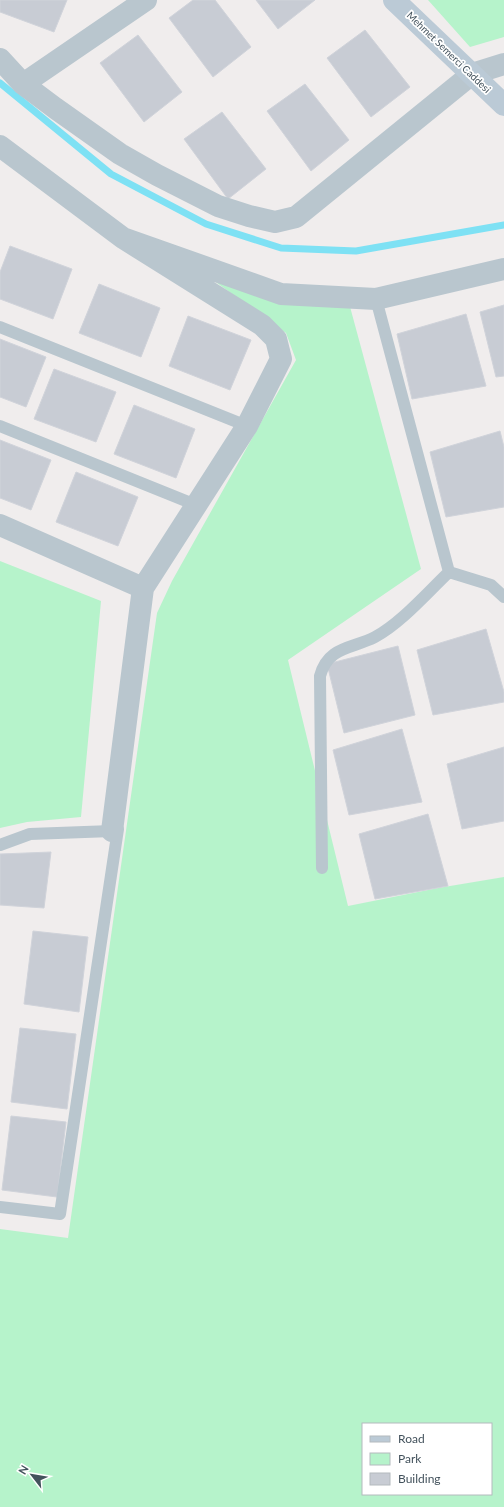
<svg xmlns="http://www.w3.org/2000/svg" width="504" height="1507" viewBox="0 0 504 1507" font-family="Lato,sans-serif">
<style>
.green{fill:#b6f3cb;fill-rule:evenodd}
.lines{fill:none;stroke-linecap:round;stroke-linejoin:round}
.stream{stroke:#7ee1f4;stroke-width:7}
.building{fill:#c8ccd4;stroke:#d0d3da}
.lane{stroke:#b9c6ce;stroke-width:12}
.street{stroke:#b9c6ce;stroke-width:22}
.secondary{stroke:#bbcad6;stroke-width:22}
.labels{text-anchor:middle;stroke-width:3.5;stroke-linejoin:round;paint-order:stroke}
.street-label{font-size:10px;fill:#43525c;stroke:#fff}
</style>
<rect width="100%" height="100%" fill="#f0eded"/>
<!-- green -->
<path class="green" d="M 428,0 L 504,0 L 504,37 L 470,47 Z
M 206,275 L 349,303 L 421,569 L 288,660 L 348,906 L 438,888 L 504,877 L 504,1507 L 0,1507 L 0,1229 L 68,1238 L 157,613 L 172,581 L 296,360 L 286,333 ZM 363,1424 L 491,1424 L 491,1494 L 363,1494 Z
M 0,561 L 101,601 L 81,817 L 27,822 L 0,828 Z"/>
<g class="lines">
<!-- stream -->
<path class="stream" d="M 0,83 L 111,174 L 206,224 L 281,248 L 356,251 L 504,225"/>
</g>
<!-- building -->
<path class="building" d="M 0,0 L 67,0 L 54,32 L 0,12 Z
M 193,0 L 215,0 L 251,47 L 213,77 L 169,18 Z
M 256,0 L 315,0 L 278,29 Z
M 365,30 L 410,87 L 371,117 L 327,58 Z
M 138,35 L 182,92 L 144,122 L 100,63 Z
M 305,84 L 349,140 L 311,171 L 267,111 Z
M 222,112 L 266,169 L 228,199 L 184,139 Z
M 10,246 L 72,269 L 53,319 L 0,299 L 0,272 Z
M 99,284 L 160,308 L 141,357 L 79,333 Z
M 504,305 L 504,376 L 496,377 L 480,312 Z
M 466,314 L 486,386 L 412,399 L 397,334 Z
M 188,316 L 251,340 L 230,390 L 169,366 Z
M 0,339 L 46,357 L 26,407 L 0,397 Z
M 54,369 L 116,392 L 96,442 L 34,419 Z
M 134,405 L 195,429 L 176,478 L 114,454 Z
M 500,431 L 504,447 L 504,507 L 446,517 L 430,452 Z
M 0,440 L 51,460 L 31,510 L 0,498 Z
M 76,472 L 138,497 L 118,546 L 56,522 Z
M 486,629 L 504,692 L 504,702 L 433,715 L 417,650 Z
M 398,646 L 415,715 L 344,733 L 327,664 Z
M 402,729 L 422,802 L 349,815 L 333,750 Z
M 504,747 L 504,821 L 462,829 L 447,764 Z
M 428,814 L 448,886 L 375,899 L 359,834 Z
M 51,852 L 44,908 L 0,905 L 0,854 Z
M 33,931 L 88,937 L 79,1012 L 24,1004 Z
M 20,1028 L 76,1034 L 67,1109 L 11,1102 Z
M 11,1116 L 66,1122 L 57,1197 L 2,1190 Z"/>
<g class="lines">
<!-- lane -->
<path class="lane" d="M 376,299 L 449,572
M 0,327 L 247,426
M 0,426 L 196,505
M 449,572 L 491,585 L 504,597
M 0,845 L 30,834 L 112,831
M 322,868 L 320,676 C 328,646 352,649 375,637 C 401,623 427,593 449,572
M 0,1207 L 60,1214 L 118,829"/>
<!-- street -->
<path class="street" d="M 0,59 L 23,84 L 55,108 L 120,154 L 157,175 L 218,206 L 249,216 L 275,222 L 296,217 L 472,74 L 504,64
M 23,84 L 146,0
M 0,146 L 123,238 L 281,294 L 376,299 L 504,269
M 0,525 L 143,588 L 247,426 L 281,359 L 276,339 L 262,325 L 123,238
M 112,831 L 143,588"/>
<!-- secondary -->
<path class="secondary" d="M 394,0 L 504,105"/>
</g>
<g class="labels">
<!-- street labels -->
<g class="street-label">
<text transform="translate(449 52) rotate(44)" y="4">Mehmet Semerci Caddesi</text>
</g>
</g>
<!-- legend -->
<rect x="362" y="1423" width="130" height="72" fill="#ffffff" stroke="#b4babe"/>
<rect x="370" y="1436" width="20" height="6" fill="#bbcad6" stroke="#b4babe"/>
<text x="398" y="1443" font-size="12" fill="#43525c">Road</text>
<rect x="370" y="1453" width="20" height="12" fill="#b6f3cb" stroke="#b4babe"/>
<text x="398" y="1463" font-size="12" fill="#43525c">Park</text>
<rect x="370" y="1473" width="20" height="12" fill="#c8ccd4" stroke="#b4babe"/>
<text x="398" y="1483" font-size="12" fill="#43525c">Building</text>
<!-- north arrow -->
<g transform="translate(32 1475) rotate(301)" stroke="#ffffff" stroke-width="3" paint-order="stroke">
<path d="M0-3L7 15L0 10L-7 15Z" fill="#43525c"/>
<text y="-6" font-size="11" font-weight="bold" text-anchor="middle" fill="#43525c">N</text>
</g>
</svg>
